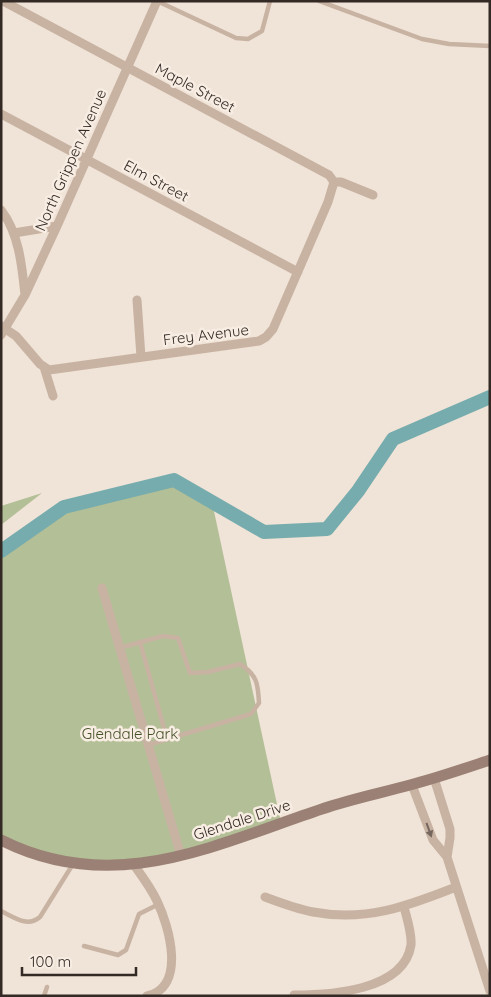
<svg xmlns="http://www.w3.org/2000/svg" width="491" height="997" viewBox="0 0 491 997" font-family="Quicksand,sans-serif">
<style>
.green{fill:#b3bf97}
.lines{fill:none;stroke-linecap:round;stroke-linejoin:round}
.river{stroke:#76acad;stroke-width:14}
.lane{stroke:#c8b3a3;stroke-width:4.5}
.street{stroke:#c8b3a3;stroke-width:9}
.secondary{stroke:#9b8175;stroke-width:11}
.oneway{fill:#76675e}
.labels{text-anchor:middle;stroke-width:5;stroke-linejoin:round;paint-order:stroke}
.street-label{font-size:15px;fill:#332925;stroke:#f8ede2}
.park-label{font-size:15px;fill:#445129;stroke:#f8ede2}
</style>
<rect width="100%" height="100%" fill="#f0e3d7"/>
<!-- green -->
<path class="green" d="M 174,480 L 212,502 L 281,823 L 181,856 L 73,863 L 1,840 L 1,551 L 64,507 Z
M 42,493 L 1,525 L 1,506 Z"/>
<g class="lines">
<!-- river -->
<path class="river" d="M 1,551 L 64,507 L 174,480 L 264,532 L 327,529 L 358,491 L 393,439 L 490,397"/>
<!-- lane -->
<path class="lane" d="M 157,1 L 236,38 L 248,39 L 262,31 L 270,1
M 319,1 L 422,39 L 449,44 L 490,46
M 140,642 L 167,739
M 119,648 L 163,636 L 178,638 L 190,673 L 208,672 L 240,664 C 257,675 258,683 259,703 L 251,714 L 148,745
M 1,911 C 14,917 27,928 40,917 L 73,864
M 84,946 L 118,955 L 126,950 L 139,914 L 159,904
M 44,996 L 47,987"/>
<!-- street -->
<path class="street" d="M 3,1 L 329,175 L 334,182 L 341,182 L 373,195
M 1,114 L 298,272
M 1,210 C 19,233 22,266 25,295
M 14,233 L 57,226
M 137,300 L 141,357
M 1,326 L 16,336 L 40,364 L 49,370 L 259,341 L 266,337 L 273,329 L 328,202 L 334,182
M 1,335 L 25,295 L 57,226 L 157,1
M 44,367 L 53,396
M 102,588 L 181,856
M 412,785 L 433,840 L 447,857 L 450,838 L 450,829 L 434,778
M 447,857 L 490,991
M 134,865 C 142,876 151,888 157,901 C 169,926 187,987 147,996
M 265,897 C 281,903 297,909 313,912 C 366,922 408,906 456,887
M 294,995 C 330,995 404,991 411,945 C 412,933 407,919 404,907"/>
<!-- secondary -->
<path class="secondary" d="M 1,840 C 114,897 214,845 322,809 C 351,799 381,793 410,785 C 437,778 463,769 490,760"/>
</g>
<!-- one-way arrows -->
<defs><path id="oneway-solid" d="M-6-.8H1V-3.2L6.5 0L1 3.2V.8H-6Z" transform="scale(1.25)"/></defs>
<use class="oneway" href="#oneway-solid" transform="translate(429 830) rotate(70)"/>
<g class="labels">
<!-- street labels -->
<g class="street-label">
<text transform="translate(195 88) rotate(28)" y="5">Maple Street</text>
<text transform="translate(71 160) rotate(-66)" y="5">North Grippen Avenue</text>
<text transform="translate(156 181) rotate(28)" y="5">Elm Street</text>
<text transform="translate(206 335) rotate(-7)" y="5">Frey Avenue</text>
<text transform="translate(242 820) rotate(-18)" y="5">Glendale Drive</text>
</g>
<!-- park labels -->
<g class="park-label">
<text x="130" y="739">Glendale Park</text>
</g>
</g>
<!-- border -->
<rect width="491" height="997" fill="none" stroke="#332925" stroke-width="5"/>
<!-- scale -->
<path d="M22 967v8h114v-8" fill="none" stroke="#332925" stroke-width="2.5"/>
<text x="30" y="967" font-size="15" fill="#332925" stroke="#f8ede2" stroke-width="4" paint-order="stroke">100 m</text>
</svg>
